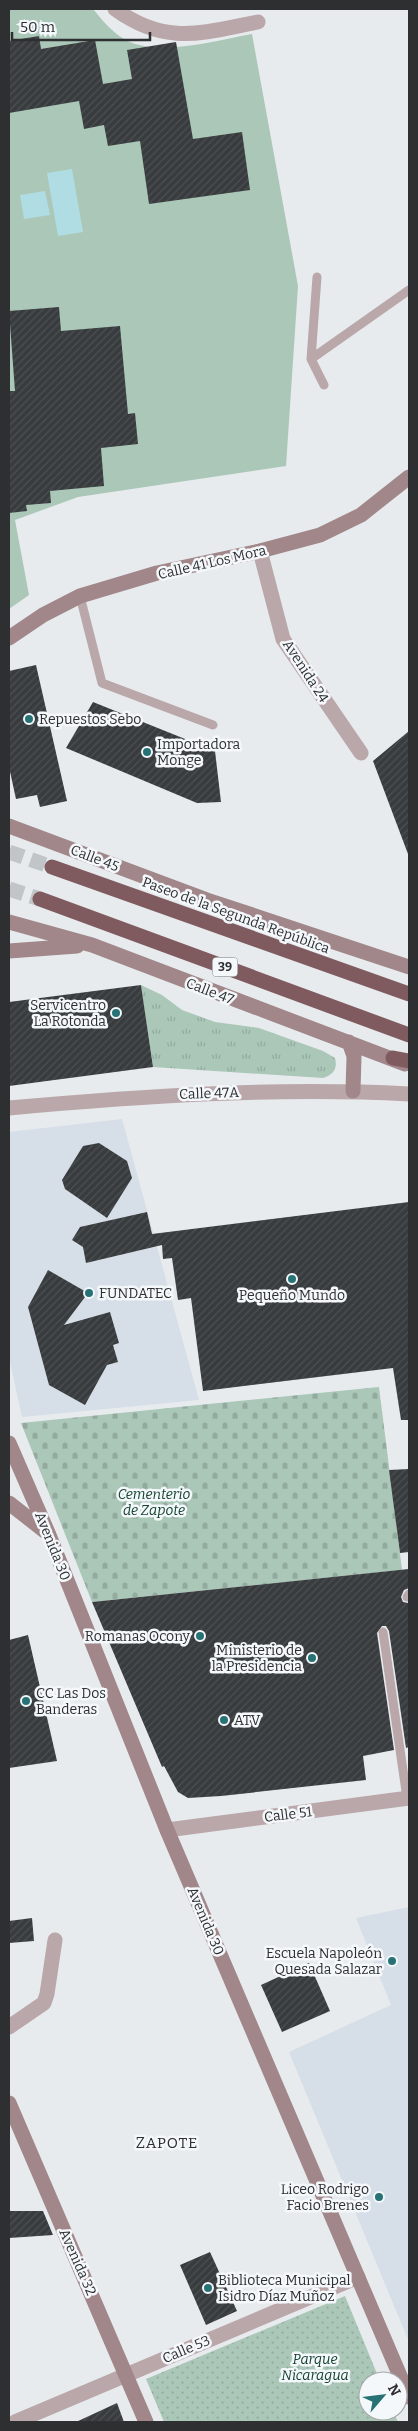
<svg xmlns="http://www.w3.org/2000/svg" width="418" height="2431" viewBox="0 0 418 2431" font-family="Bitter,serif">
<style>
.built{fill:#d6dee7}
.grass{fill:url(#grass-tufts)}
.cemetery{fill:url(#cemetery-stones)}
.park{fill:url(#park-dots)}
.garden{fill:#aac7b8}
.water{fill:#b0dde3}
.building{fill:url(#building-hatch)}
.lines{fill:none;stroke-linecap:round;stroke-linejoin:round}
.highway-tunnel{stroke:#c2c5c8;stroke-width:15;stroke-dasharray:15 8;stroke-linecap:butt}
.lane{stroke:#baa7a9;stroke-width:9}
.street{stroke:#baa7a9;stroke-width:15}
.secondary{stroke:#a1878a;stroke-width:15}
.highway{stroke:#7f5b60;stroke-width:15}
.poi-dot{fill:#277275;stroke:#f4f8fb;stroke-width:2}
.labels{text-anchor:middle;stroke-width:5;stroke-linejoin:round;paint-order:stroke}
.shield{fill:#f4f8fb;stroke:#696b6e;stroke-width:1}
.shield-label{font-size:12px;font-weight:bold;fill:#2e2f31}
.street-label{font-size:14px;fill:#2e2f31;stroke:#f4f8fb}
.poi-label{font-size:14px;fill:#2e2f31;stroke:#f4f8fb;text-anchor:start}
.park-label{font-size:14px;font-style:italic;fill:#13432f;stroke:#f4f8fb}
.neighbourhood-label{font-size:15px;letter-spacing:1px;fill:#2e2f31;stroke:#f4f8fb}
</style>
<defs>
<pattern id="grass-tufts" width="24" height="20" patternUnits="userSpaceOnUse" patternTransform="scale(1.25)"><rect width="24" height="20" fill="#aac7b8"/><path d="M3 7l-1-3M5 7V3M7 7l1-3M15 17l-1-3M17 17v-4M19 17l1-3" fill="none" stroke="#93ab9f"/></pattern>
<pattern id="cemetery-stones" width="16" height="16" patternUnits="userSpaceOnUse" patternTransform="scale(1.25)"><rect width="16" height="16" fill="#aac7b8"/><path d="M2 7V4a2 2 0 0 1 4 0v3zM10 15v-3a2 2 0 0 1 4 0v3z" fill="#93ab9f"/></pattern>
<pattern id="park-dots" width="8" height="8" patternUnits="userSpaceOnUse" patternTransform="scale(1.25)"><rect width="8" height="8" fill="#aac7b8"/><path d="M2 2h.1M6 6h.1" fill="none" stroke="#93ab9f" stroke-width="1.8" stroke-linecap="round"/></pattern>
<pattern id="building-hatch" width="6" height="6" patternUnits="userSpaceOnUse" patternTransform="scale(1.25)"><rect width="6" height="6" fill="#393c3e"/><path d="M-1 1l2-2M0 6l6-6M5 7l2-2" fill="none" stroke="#4d5052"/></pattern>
</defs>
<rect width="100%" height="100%" fill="#e7ebee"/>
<!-- built -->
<path class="built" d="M 122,1119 L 199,1400 L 22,1417 L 9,1357 L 9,1132 Z
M 409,1907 L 409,2342 L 289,2052 L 391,2005 L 356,1918 Z"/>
<!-- grass -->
<path class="grass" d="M 141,985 L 162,995 L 182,1010 L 215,1022 L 259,1028 L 323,1051 L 335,1058 C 338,1069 333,1075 323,1078 L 153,1067 Z"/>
<!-- cemetery -->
<path class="cemetery" d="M 379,1387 L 402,1570 L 92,1602 L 21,1423 Z"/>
<!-- park -->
<path class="park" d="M 345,2296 L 380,2381 L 368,2381 L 368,2411 L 393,2411 L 398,2422 L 164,2422 L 146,2379 Z"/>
<!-- garden -->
<path class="garden" d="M 9,9 L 93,9 C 103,21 115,36 130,42 C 164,56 217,40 252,34 L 298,286 L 286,466 L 78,497 L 15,520 L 29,595 L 9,609 Z"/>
<!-- water -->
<path class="water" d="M 72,169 L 83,232 L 58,236 L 47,173 Z
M 45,191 L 50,215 L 24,219 L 20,195 Z"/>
<!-- building -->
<path class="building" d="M 39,36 L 41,49 L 95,40 L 103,84 L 132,79 L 127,50 L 176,42 L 193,139 L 242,132 L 250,190 L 149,204 L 140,141 L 108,146 L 104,125 L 84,129 L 79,101 L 9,113 L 9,41 Z
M 59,307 L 61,331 L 120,326 L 128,414 L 135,413 L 138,444 L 101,448 L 104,486 L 50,491 L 51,503 L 26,505 L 27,511 L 9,513 L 9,391 L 15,391 L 9,311 Z
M 36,665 L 67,801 L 40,807 L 37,795 L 16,799 L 9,767 L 9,671 Z
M 93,702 L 215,751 L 221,802 L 197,803 L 66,748 Z
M 409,731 L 409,854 L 408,854 L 373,761 Z
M 141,985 L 153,1067 L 9,1086 L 9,1002 Z
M 99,1143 L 127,1161 L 132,1178 L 107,1218 L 65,1189 L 62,1180 L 83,1146 Z
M 409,1202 L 409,1420 L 401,1420 L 393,1368 L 203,1391 L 191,1298 L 178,1300 L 172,1258 L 163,1259 L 162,1245 L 86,1263 L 83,1247 L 72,1240 L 80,1227 L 147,1212 L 152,1234 Z
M 48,1270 L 88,1293 L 64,1325 L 110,1312 L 119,1343 L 113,1345 L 118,1362 L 107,1365 L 85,1405 L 49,1385 L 28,1307 Z
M 409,1469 L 409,1552 L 400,1553 L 389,1470 Z
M 409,1569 L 409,1588 L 404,1590 L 401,1597 L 403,1602 L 408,1603 L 409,1616 L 409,1747 L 406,1748 L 389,1631 L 386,1626 L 382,1626 L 377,1633 L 394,1750 L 363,1756 L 366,1780 L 221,1796 L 188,1798 L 178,1792 L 164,1766 L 162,1767 L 92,1602 Z
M 28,1635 L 57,1761 L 9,1768 L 9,1640 Z
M 32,1918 L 34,1941 L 9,1943 L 9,1921 Z
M 309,1963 L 330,2011 L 282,2032 L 261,1985 Z
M 9,2211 L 43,2211 L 53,2235 L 9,2238 Z
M 210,2252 L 237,2311 L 206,2325 L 180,2265 Z
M 117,2403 L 124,2422 L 76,2422 Z"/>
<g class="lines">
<!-- highway-tunnel -->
<path class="highway-tunnel" d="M 9,852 L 52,867
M 9,889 L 40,899"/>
<!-- lane -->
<path class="lane" d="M 317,277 L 311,359 L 409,290
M 311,359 L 324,385
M 80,596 L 102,683 L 213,725
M 407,1597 L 409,1594
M 383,1632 L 407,1798"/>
<!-- street -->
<path class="street" d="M 115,9 C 166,46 201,33 258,22
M 260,551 L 283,639 L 361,753
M 9,1108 C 142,1096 275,1087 409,1094
M 167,1830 L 409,1798
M 9,2027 L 44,2003 L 47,1994 L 55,1940
M 15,2422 L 358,2277"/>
<!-- secondary -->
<path class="secondary" d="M 9,638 L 43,615 L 80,596 L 157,573 L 260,551 L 320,535 L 361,515 L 409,477
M 9,826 L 207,900 L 409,967
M 9,922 L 92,945 L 405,1064
M 9,951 L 77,946
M 349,1042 L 354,1056 L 353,1091
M 9,1443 L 49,1535 L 167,1830 L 409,2397
M 9,1503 L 46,1532
M 9,2103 L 146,2422"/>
<!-- highway -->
<path class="highway" d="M 52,867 L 409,994
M 40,899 L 409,1035
M 393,1058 L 409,1061"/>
</g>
<!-- markers -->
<g class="poi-dot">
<circle cx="29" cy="719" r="5"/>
<circle cx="147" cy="752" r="5"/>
<circle cx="116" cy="1013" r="5"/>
<circle cx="292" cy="1279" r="5"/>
<circle cx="89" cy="1293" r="5"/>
<circle cx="200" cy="1636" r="5"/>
<circle cx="312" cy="1658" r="5"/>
<circle cx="26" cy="1701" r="5"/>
<circle cx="224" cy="1720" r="5"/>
<circle cx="392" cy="1961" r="5"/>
<circle cx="379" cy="2197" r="5"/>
<circle cx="208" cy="2288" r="5"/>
</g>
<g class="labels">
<!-- shield labels -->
<rect class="shield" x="212.5" y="957.5" width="25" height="19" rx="4"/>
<g class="shield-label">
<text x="225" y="971">39</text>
</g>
<!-- street labels -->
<g class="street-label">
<text transform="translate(212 562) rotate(-13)" y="5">Calle 41 Los Mora</text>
<text transform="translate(306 671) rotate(57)" y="5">Avenida 24</text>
<text transform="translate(95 858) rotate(21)" y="5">Calle 45</text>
<text transform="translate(236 915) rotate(20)" y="5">Paseo de la Segunda República</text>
<text transform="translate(210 991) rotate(21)" y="5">Calle 47</text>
<text transform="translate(209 1093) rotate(-2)" y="5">Calle 47A</text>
<text transform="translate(53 1546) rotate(68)" y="5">Avenida 30</text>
<text transform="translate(288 1814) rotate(-7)" y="5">Calle 51</text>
<text transform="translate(206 1921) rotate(67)" y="5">Avenida 30</text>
<text transform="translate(78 2262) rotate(66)" y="5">Avenida 32</text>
<text transform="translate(186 2349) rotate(-23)" y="5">Calle 53</text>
</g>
<!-- poi labels -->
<g class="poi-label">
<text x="39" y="724">Repuestos Sebo</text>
<text x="157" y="749">Importadora<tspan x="157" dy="16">Monge</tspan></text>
<text x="106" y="1010" text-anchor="end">Servicentro<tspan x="106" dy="16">La Rotonda</tspan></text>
<text x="99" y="1298">FUNDATEC</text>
<text x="292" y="1300" text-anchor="middle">Pequeño Mundo</text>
<text x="190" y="1641" text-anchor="end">Romanas Ocony</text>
<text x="302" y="1655" text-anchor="end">Ministerio de<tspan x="302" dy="16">la Presidencia</tspan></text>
<text x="36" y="1698">CC Las Dos<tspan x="36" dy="16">Banderas</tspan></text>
<text x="234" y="1725">ATV</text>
<text x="382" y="1958" text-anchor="end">Escuela Napoleón<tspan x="382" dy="16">Quesada Salazar</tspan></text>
<text x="369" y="2194" text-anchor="end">Liceo Rodrigo<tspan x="369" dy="16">Facio Brenes</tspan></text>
<text x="218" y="2285">Biblioteca Municipal<tspan x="218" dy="16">Isidro Díaz Muñoz</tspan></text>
</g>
<!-- park labels -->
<g class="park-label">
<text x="154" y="1499">Cementerio<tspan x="154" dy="16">de Zapote</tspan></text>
<text x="315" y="2364">Parque<tspan x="315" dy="16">Nicaragua</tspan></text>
</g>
<!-- neighbourhood labels -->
<g class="neighbourhood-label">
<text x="167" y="2148">ZAPOTE</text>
</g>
</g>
<!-- border -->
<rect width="418" height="2431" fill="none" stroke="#2e2f31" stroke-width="20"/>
<!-- north arrow -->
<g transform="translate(383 2396) rotate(62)"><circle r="24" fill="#f4f8fb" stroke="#a5a8aa"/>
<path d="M0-4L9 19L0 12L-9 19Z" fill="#277275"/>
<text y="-8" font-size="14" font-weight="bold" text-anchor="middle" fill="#2e2f31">N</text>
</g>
<!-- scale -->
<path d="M12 32v8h138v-8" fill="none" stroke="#2e2f31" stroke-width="2.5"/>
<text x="20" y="32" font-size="15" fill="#2e2f31" stroke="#f4f8fb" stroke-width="4" paint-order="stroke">50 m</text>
</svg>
